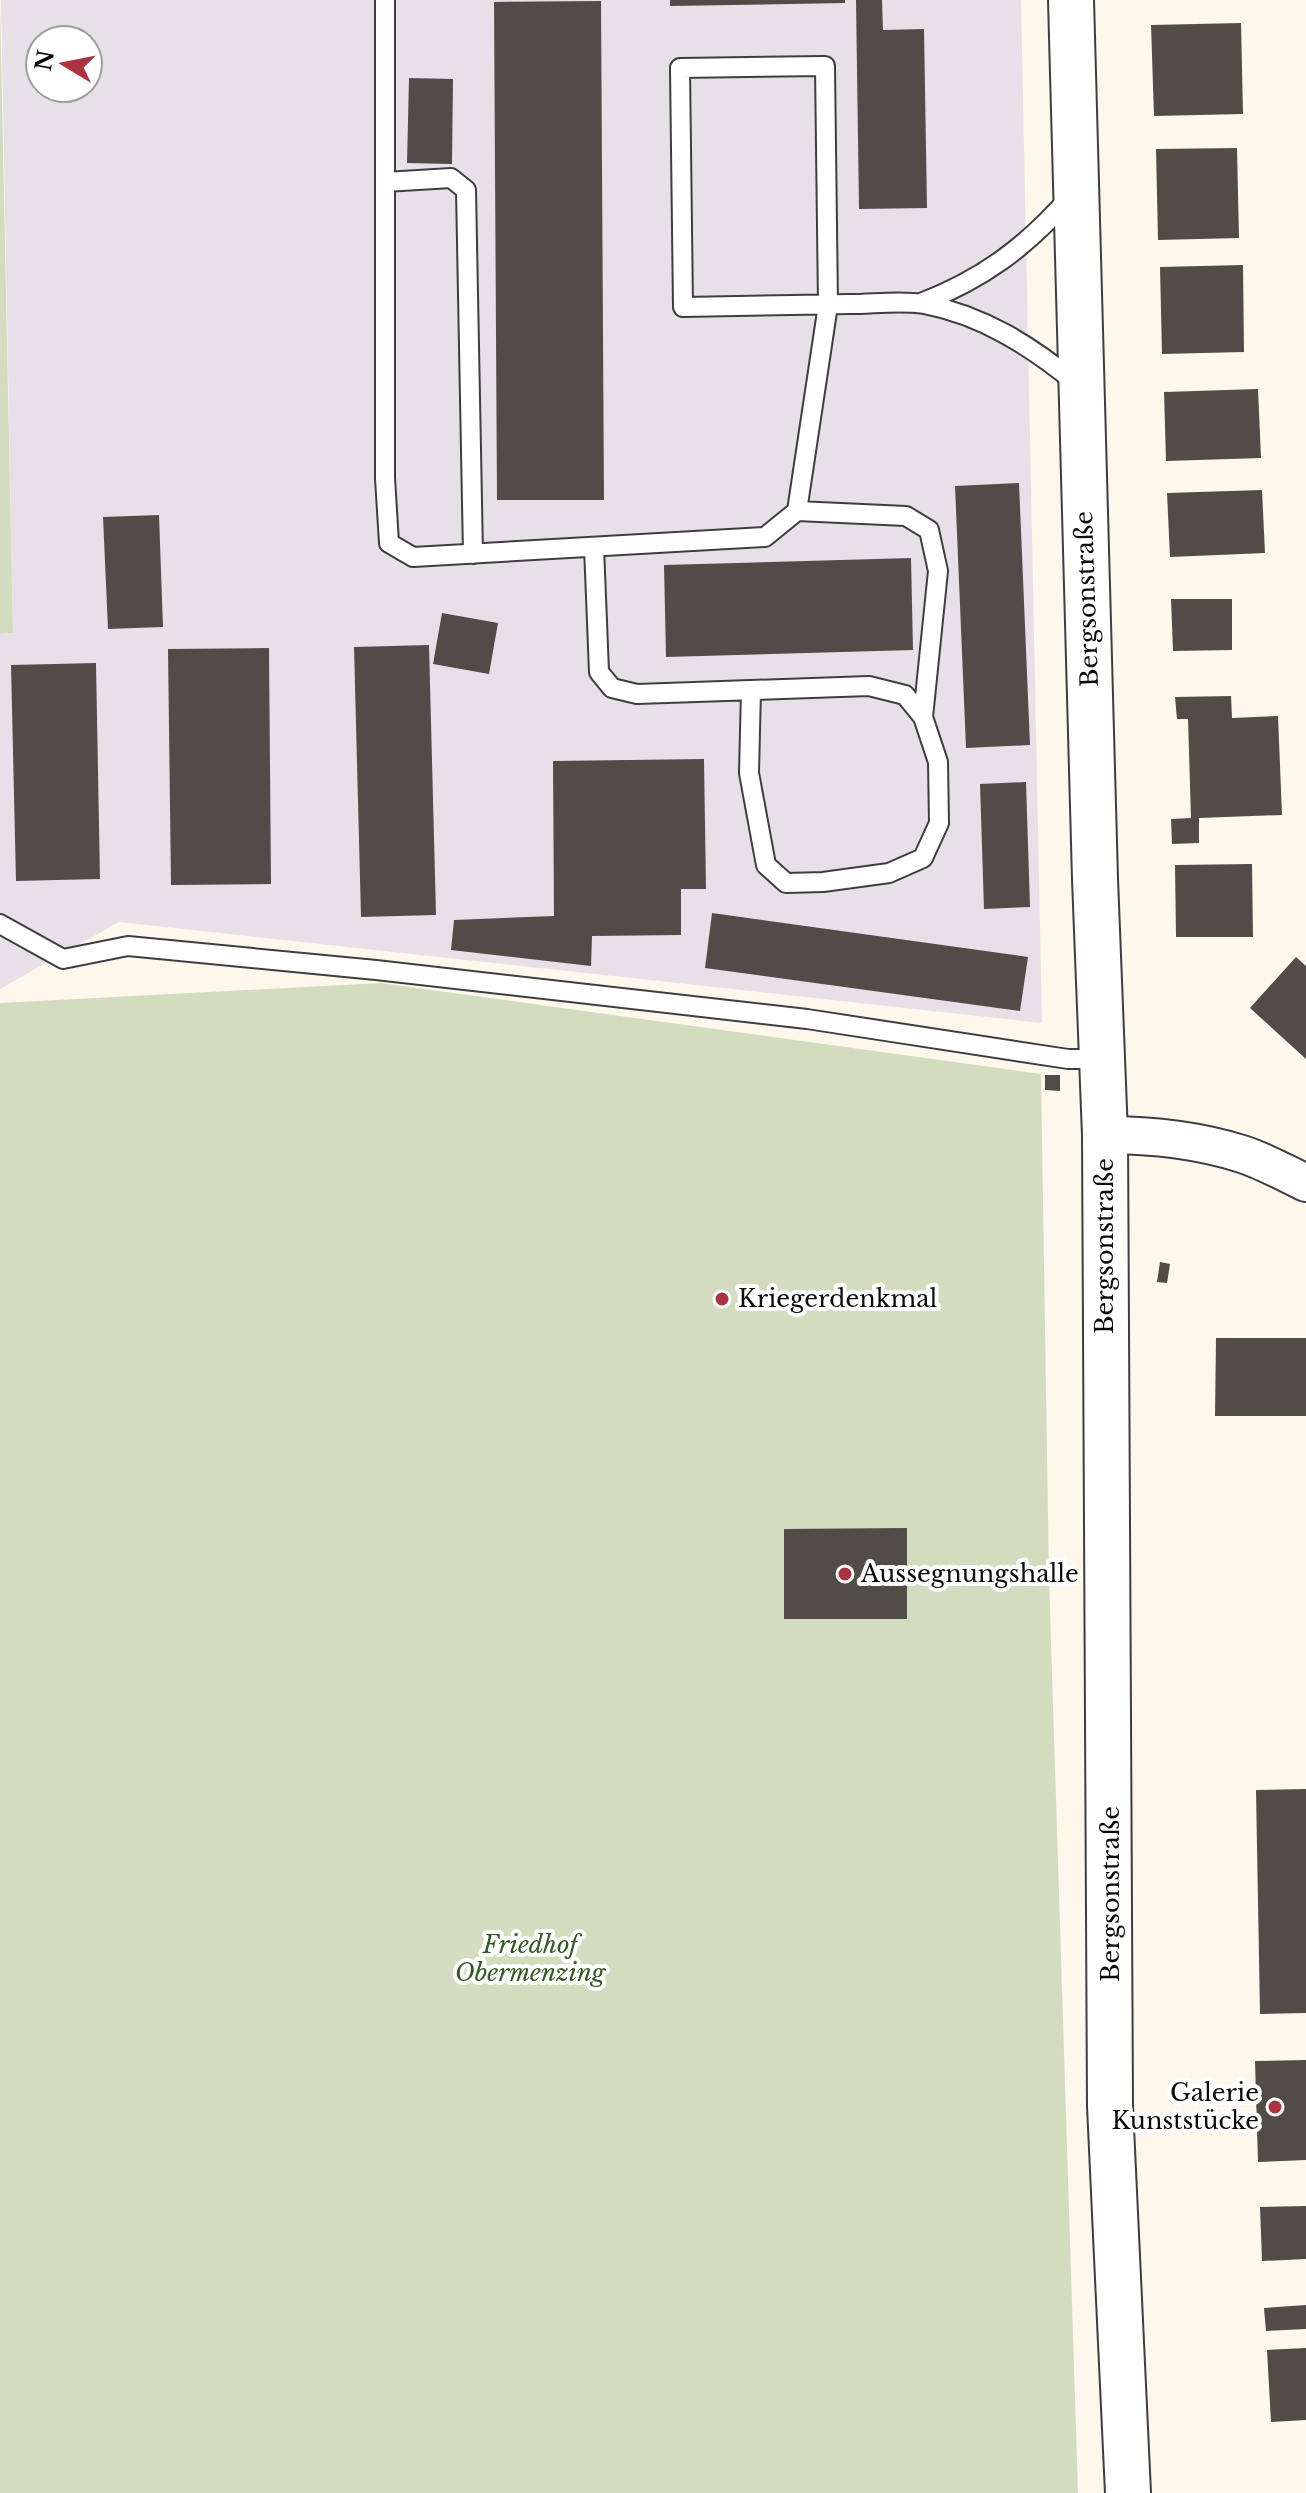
<svg xmlns="http://www.w3.org/2000/svg" width="1306" height="2493" viewBox="0 0 1306 2493" font-family="'Libre Baskerville',serif">
<style>
.industrial{fill:#e8e0e9;fill-rule:evenodd}
.cemetery{fill:#d4dcc0}
.building{fill:#524c49}
.lines{fill:none;stroke-linecap:round;stroke-linejoin:round}
.service-casing{stroke:#3e3e3e;stroke-width:22}
.minor-casing{stroke:#3e3e3e;stroke-width:40}
.tertiary-casing{stroke:#3e3e3e;stroke-width:48}
.service{stroke:#fff;stroke-width:18}
.minor{stroke:#fff;stroke-width:36}
.tertiary{stroke:#fff;stroke-width:44}
.poi-dot{fill:#ab3340;stroke:#fff;stroke-width:3}
.labels{text-anchor:middle;stroke-width:8;stroke-linejoin:round;paint-order:stroke}
.street-label{font-size:24px;fill:#0b0b0b;stroke:#fff}
.poi-label{font-size:24px;fill:#0b0b0b;stroke:#fff;text-anchor:start}
.park-label{font-size:24px;font-style:italic;fill:#325b23;stroke:#fff}
</style>
<rect width="100%" height="100%" fill="#fdf8eb"/>
<!-- industrial -->
<path class="industrial" d="M 1,0 L 1021,0 L 1042,1023 L 119,922 L 0,989 L 0,634 L 13,633 ZM 40,40 L 88,40 L 88,88 L 40,88 Z"/>
<!-- cemetery -->
<path class="cemetery" d="M 0,0 L 13,633 L 0,634 Z
M 381,983 L 1041,1074 L 1049,1578 L 1078,2493 L 0,2493 L 0,1003 Z"/>
<!-- building -->
<path class="building" d="M 670,0 L 845,0 L 845,3 L 670,6 Z
M 856,0 L 882,0 L 883,30 L 924,29 L 927,208 L 859,209 Z
M 601,1 L 604,500 L 497,500 L 494,2 Z
M 1241,23 L 1243,114 L 1154,116 L 1151,25 Z
M 409,78 L 453,79 L 452,164 L 407,163 Z
M 1237,148 L 1239,238 L 1158,240 L 1156,149 Z
M 1243,265 L 1244,352 L 1162,354 L 1160,267 Z
M 1258,389 L 1261,458 L 1166,461 L 1164,392 Z
M 1019,483 L 1030,745 L 966,748 L 955,486 Z
M 1262,490 L 1265,553 L 1170,557 L 1167,493 Z
M 159,515 L 163,627 L 108,629 L 103,517 Z
M 911,558 L 913,650 L 666,657 L 664,565 Z
M 1171,599 L 1232,599 L 1232,650 L 1173,651 Z
M 442,613 L 498,623 L 489,674 L 433,664 Z
M 429,645 L 436,915 L 361,917 L 354,647 Z
M 269,648 L 271,884 L 171,885 L 168,649 Z
M 96,663 L 100,879 L 16,881 L 11,665 Z
M 1231,696 L 1232,718 L 1278,716 L 1282,815 L 1199,818 L 1199,843 L 1172,844 L 1171,819 L 1191,818 L 1188,719 L 1177,719 L 1175,697 Z
M 704,759 L 706,889 L 681,889 L 681,935 L 592,936 L 591,966 L 451,950 L 454,920 L 554,916 L 553,761 Z
M 1026,782 L 1030,907 L 984,909 L 980,784 Z
M 1252,864 L 1253,937 L 1176,937 L 1175,865 Z
M 712,913 L 1028,957 L 1020,1011 L 705,968 Z
M 1296,957 L 1306,966 L 1306,1059 L 1250,1008 Z
M 1045,1075 L 1060,1075 L 1060,1091 L 1045,1090 Z
M 1160,1262 L 1170,1264 L 1167,1283 L 1157,1282 Z
M 1216,1338 L 1306,1338 L 1306,1416 L 1215,1416 Z
M 907,1528 L 907,1619 L 784,1619 L 784,1529 Z
M 1306,1789 L 1306,2013 L 1260,2014 L 1256,1790 Z
M 1306,2060 L 1306,2160 L 1258,2162 L 1255,2061 Z
M 1306,2206 L 1306,2259 L 1262,2261 L 1260,2207 Z
M 1306,2305 L 1306,2329 L 1266,2331 L 1264,2308 Z
M 1306,2348 L 1306,2420 L 1271,2422 L 1267,2350 Z"/>
<g class="lines">
<!-- service casing -->
<g class="service-casing">
<path id="service" d="M 385,0 L 385,478 L 389,543 L 413,557 L 765,537 L 797,511 L 828,305 L 825,66 L 680,68 L 683,307 C 739,306 795,305 850,304 C 873,304 901,300 924,304 C 982,315 1031,346 1076,383
M 385,182 L 451,178 L 466,190 L 473,554
M 921,303 C 983,279 1026,247 1070,197
M 797,511 L 906,516 L 929,530 L 938,571 L 923,717
M 594,547 L 599,672 L 612,688 L 637,694 L 869,686 L 905,695 L 923,717 L 938,762 L 939,823 L 923,858 L 889,873 L 823,882 L 786,883 L 766,865 L 749,773 L 751,690
M 0,924 L 63,959 L 128,946 L 376,970 L 807,1019 L 1068,1059 L 1101,1059"/>
</g>
<!-- minor casing -->
<g class="minor-casing">
<path id="minor" d="M 1105,1135 C 1151,1135 1198,1140 1242,1154 C 1264,1161 1285,1173 1306,1183"/>
</g>
<!-- tertiary casing -->
<g class="tertiary-casing">
<path id="tertiary" d="M 1071,0 L 1095,879 L 1105,1135 L 1110,2106 L 1128,2493"/>
</g>
<!-- service -->
<use href="#service" class="service"/>
<!-- minor -->
<use href="#minor" class="minor"/>
<!-- tertiary -->
<use href="#tertiary" class="tertiary"/>
</g>
<!-- markers -->
<g class="poi-dot">
<circle cx="722" cy="1299" r="8"/>
<circle cx="845" cy="1574" r="8"/>
<circle cx="1275" cy="2107" r="8"/>
</g>
<g class="labels">
<!-- street labels -->
<g class="street-label">
<text transform="translate(1087 599) rotate(-92)" y="8">Bergsonstraße</text>
<text transform="translate(1105 1246) rotate(-90)" y="8">Bergsonstraße</text>
<text transform="translate(1111 1894) rotate(-90)" y="8">Bergsonstraße</text>
</g>
<!-- poi labels -->
<g class="poi-label">
<text x="738" y="1307">Kriegerdenkmal</text>
<text x="861" y="1582">Aussegnungshalle</text>
<text x="1259" y="2101" text-anchor="end">Galerie<tspan x="1259" dy="28">Kunststücke</tspan></text>
</g>
<!-- park labels -->
<g class="park-label">
<text x="530" y="1953">Friedhof<tspan x="530" dy="28">Obermenzing</tspan></text>
</g>
</g>
<!-- north arrow -->
<g transform="translate(64 64) rotate(280)"><circle r="38" fill="#ffffff" stroke="#9d9d9d" stroke-width="2"/>
<path d="M0-6L14 30L0 20L-14 30Z" fill="#ab3340"/>
<text y="-12" font-size="22" font-weight="bold" text-anchor="middle" fill="#0b0b0b">N</text>
</g>
</svg>
